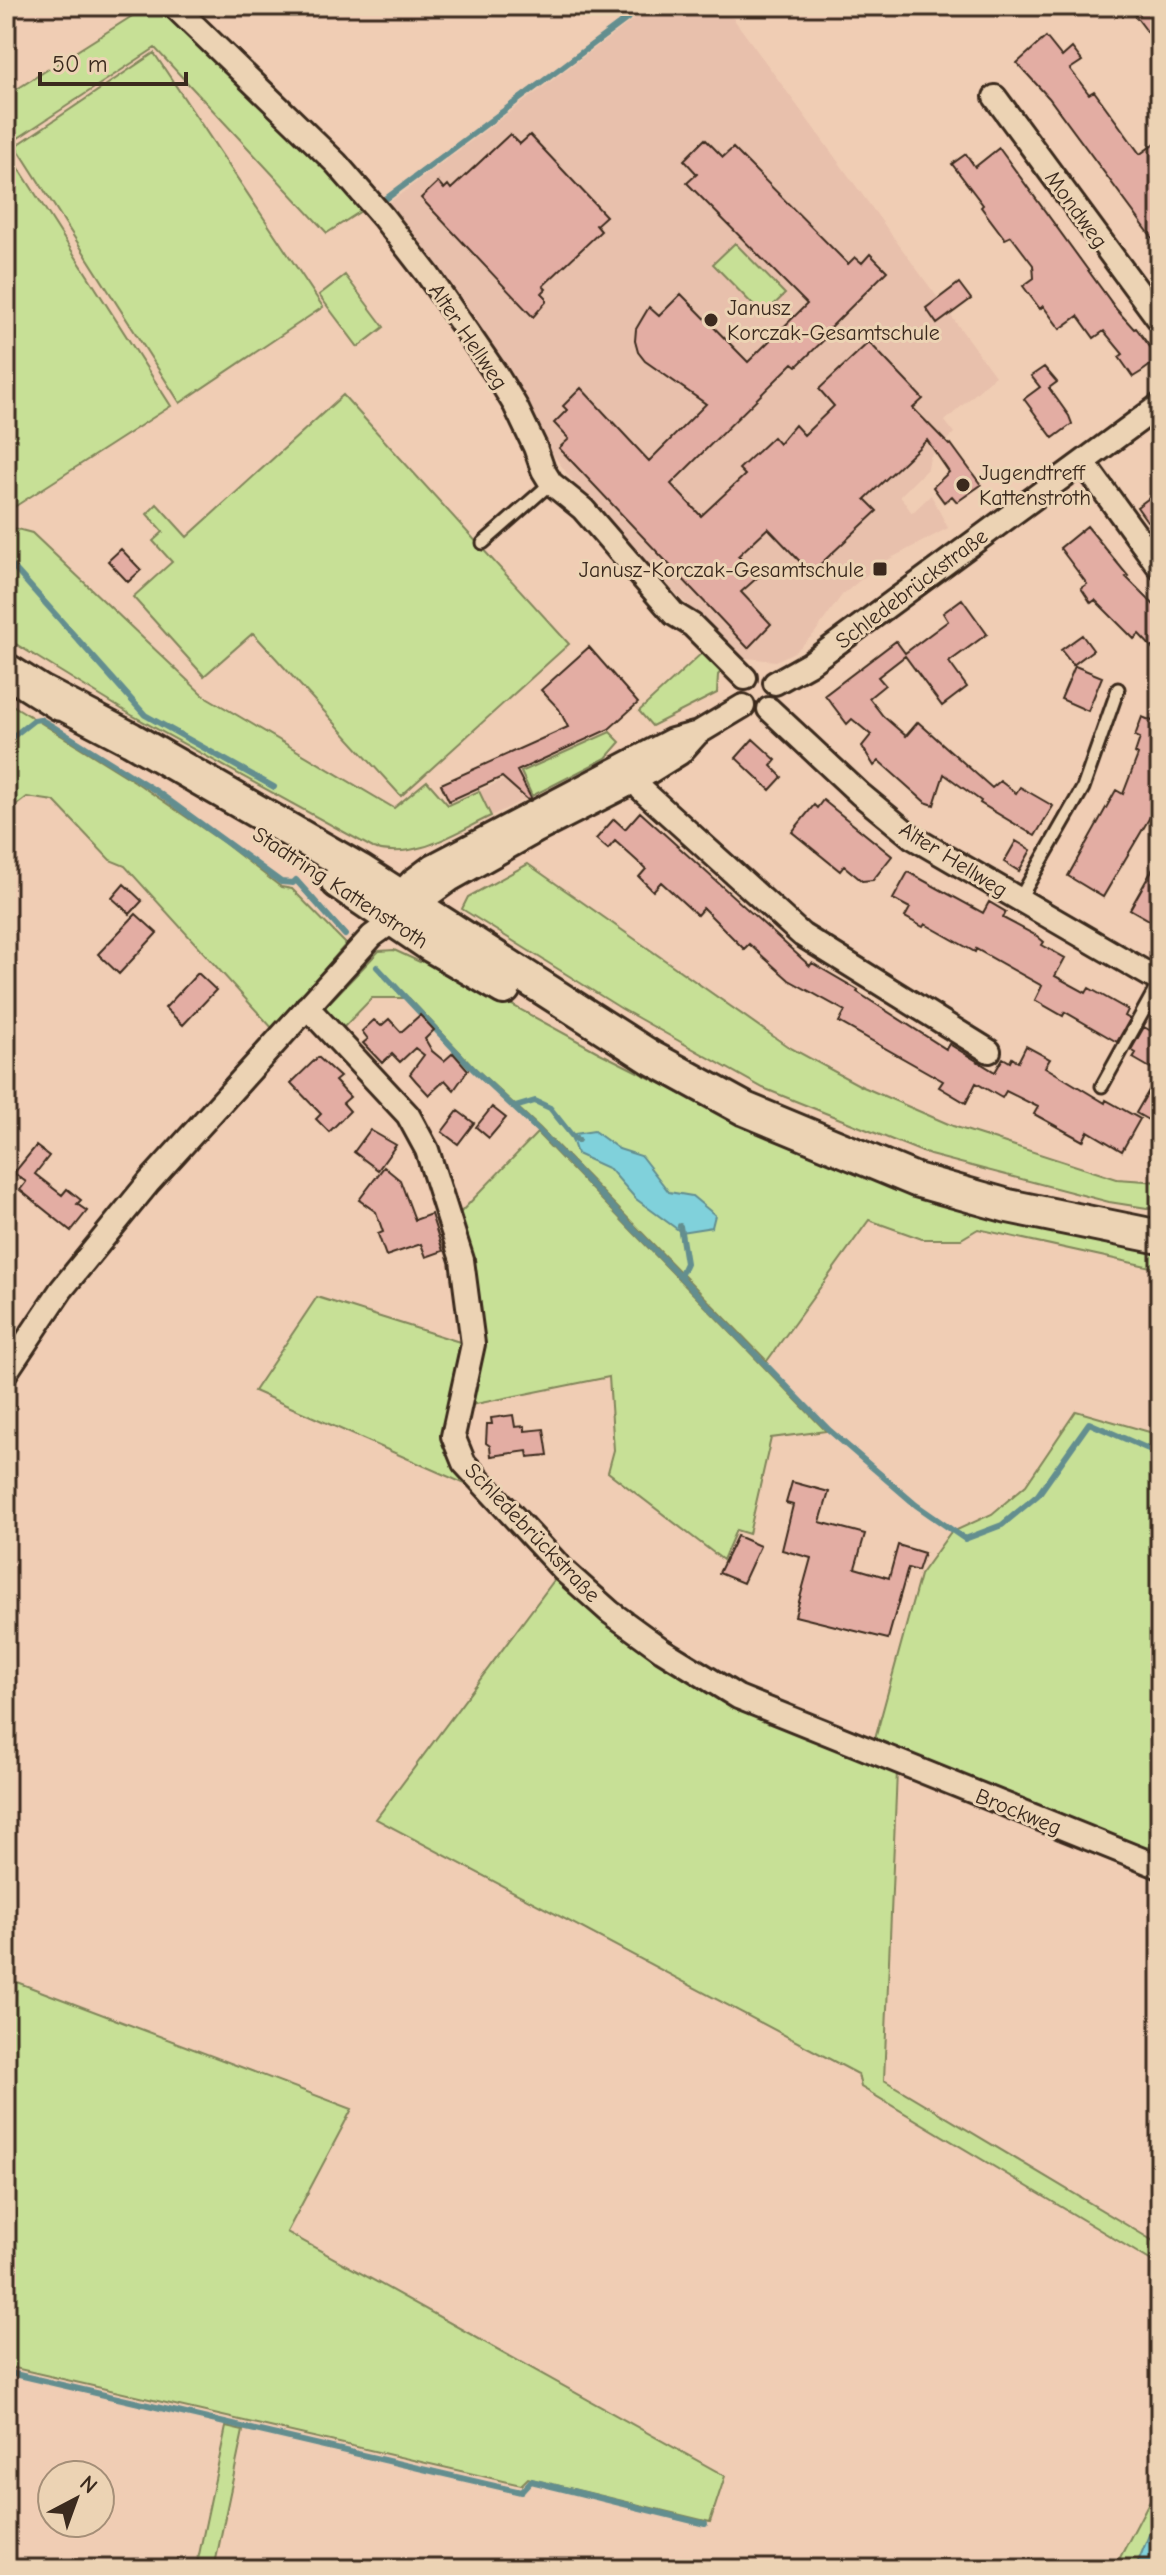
<svg xmlns="http://www.w3.org/2000/svg" width="1166" height="2575" viewBox="0 0 1166 2575" font-family="'Comic Neue',sans-serif">
<style>
.built{fill:#e8c0ac}
.green{fill:#c7e096;stroke:#81855a;stroke-width:2}
.water{fill:#80d1db;stroke:#648e8f;stroke-width:2}
.lines{fill:none;stroke-linecap:round;stroke-linejoin:round}
.stream{stroke:#648e8f;stroke-width:6}
.building{fill:#e3ada3;stroke:#3b2a1e;stroke-width:2}
.service-casing{stroke:#3b2a1e;stroke-width:17}
.minor-casing{stroke:#3b2a1e;stroke-width:28}
.secondary-casing{stroke:#3b2a1e;stroke-width:38}
.service{stroke:#ecd3b4;stroke-width:11}
.minor{stroke:#ecd3b4;stroke-width:22}
.secondary{stroke:#ecd3b4;stroke-width:32}
.poi-dot{fill:#3b2a1e;stroke:#ecd3b4;stroke-width:3}
.labels{text-anchor:middle;stroke-width:6;stroke-linejoin:round;paint-order:stroke}
.street-label{font-size:22px;fill:#3b2a1e;stroke:#ecd3b4}
.poi-label{font-size:22px;fill:#3b2a1e;stroke:#ecd3b4;text-anchor:start}
</style>
<rect width="100%" height="100%" fill="#f0cdb4"/>
<filter id="ink" filterUnits="userSpaceOnUse"><feTurbulence type="fractalNoise" baseFrequency=".0125" numOctaves="2"/><feDisplacementMap in="SourceGraphic" scale="16" xChannelSelector="R" yChannelSelector="G"/><feConvolveMatrix kernelMatrix="1 2 1 2 8 2 1 2 1" color-interpolation-filters="sRGB"/></filter>
<g filter="url(#ink)">
<!-- built -->
<path class="built" d="M 651,6 L 690,6 L 733,18 L 995,376 L 945,421 L 954,433 L 930,457 L 928,468 L 900,496 L 912,513 L 931,495 L 948,528 L 880,564 L 842,595 L 814,634 L 796,651 L 776,661 L 737,657 L 588,502 L 551,452 L 521,399 L 386,205 Z
M 521,772 L 532,796 L 491,816 L 479,791 Z"/>
<!-- green -->
<path class="green" d="M 148,6 L 163,6 L 187,26 L 328,168 L 364,209 L 327,233 L 155,48 L 6,146 L 6,96 Z
M 154,53 L 323,307 L 180,403 L 16,146 Z
M 8,151 L 171,406 L 8,511 L 6,508 Z
M 735,243 L 785,294 L 763,315 L 713,264 Z
M 345,275 L 384,327 L 358,347 L 319,295 Z
M 343,395 L 569,644 L 401,796 L 253,633 L 204,676 L 133,597 L 172,562 L 153,541 L 163,532 L 147,514 L 157,504 L 187,537 Z
M 6,526 L 32,533 L 203,695 L 394,808 L 427,781 L 448,805 L 479,791 L 491,816 C 454,833 415,861 373,848 L 133,716 L 6,638 Z
M 704,651 L 723,669 L 718,675 L 717,693 L 652,726 L 639,711 Z
M 6,701 L 134,781 L 224,843 L 281,887 L 292,889 L 346,944 L 273,1029 L 125,866 L 110,860 L 54,801 L 27,797 L 6,813 Z
M 610,732 L 620,742 L 606,758 L 532,796 L 521,772 Z
M 528,864 L 787,1046 L 861,1086 L 953,1126 L 1117,1179 L 1160,1182 L 1160,1210 L 1109,1202 L 930,1155 L 763,1088 L 622,1009 L 462,909 L 468,897 Z
M 394,950 L 420,962 L 426,958 L 598,1052 L 739,1123 L 1160,1251 L 1160,1269 L 978,1229 L 961,1239 L 922,1239 L 869,1220 L 767,1361 L 540,1128 L 474,1067 L 409,998 L 372,998 L 340,1031 L 325,1014 L 326,1006 L 379,951 Z
M 537,1133 L 826,1431 L 771,1438 L 749,1534 L 736,1530 L 723,1560 L 608,1472 L 614,1450 L 609,1377 L 466,1406 L 457,1216 Z
M 317,1297 L 466,1344 L 447,1440 L 481,1491 L 254,1391 Z
M 1076,1411 L 1160,1435 L 1160,1858 L 874,1743 L 920,1575 L 950,1533 L 992,1514 L 1026,1485 Z
M 558,1575 L 658,1657 L 707,1692 L 897,1771 L 884,2080 L 1160,2245 L 1160,2266 L 861,2087 L 858,2074 L 376,1819 Z
M 6,1978 L 352,2109 L 287,2232 L 725,2476 L 710,2522 L 528,2478 L 521,2485 L 6,2366 Z
M 226,2427 L 243,2431 L 214,2569 L 196,2569 Z
M 1160,2481 L 1160,2569 L 1114,2569 Z"/>
<!-- water -->
<path class="water" d="M 594,1131 L 619,1149 L 641,1156 L 669,1192 L 692,1196 L 715,1215 L 712,1227 L 681,1232 L 636,1199 L 610,1169 L 577,1154 L 572,1139 L 575,1134 Z
M 1160,2508 L 1160,2569 L 1135,2569 Z"/>
<g class="lines">
<!-- stream -->
<path class="stream" d="M 387,198 L 644,6
M 6,559 L 145,715 L 274,787
M 6,742 L 34,720 L 40,719 L 52,726 L 156,791 L 281,882 L 293,883 L 296,880 L 345,935
M 377,967 L 472,1068 L 539,1131 L 829,1430 L 916,1505 L 965,1539 L 1002,1525 L 1038,1495 L 1089,1423 L 1160,1454
M 515,1107 L 535,1101 L 550,1108 L 573,1137 L 578,1140
M 680,1226 L 686,1263 L 680,1276
M 6,2372 L 521,2492 L 531,2481 L 705,2524"/>
</g>
<!-- building -->
<path class="building" d="M 1128,6 L 1160,6 L 1160,47 L 1149,34 Z
M 1046,37 L 1062,57 L 1072,48 L 1082,61 L 1070,69 L 1089,94 L 1094,91 L 1140,154 L 1160,140 L 1160,248 L 1049,98 L 1017,63 Z
M 510,134 L 520,144 L 530,135 L 606,216 L 596,225 L 601,231 L 543,286 L 546,289 L 542,293 L 546,297 L 546,302 L 533,317 L 421,198 L 438,182 L 444,189 L 448,185 L 451,189 Z
M 705,139 L 723,157 L 733,148 L 848,264 L 855,257 L 862,263 L 870,254 L 887,271 L 824,334 L 827,337 L 797,366 L 793,363 L 671,484 L 701,516 L 745,475 L 739,469 L 773,437 L 779,444 L 795,425 L 804,435 L 834,406 L 819,389 L 869,342 L 923,399 L 913,408 L 949,445 L 951,444 L 981,485 L 957,502 L 952,496 L 944,502 L 933,487 L 949,472 L 927,440 L 865,499 L 877,511 L 811,573 L 768,528 L 738,556 L 758,577 L 741,592 L 771,624 L 748,648 L 559,448 L 569,439 L 554,423 L 567,410 L 563,406 L 581,388 L 649,461 L 706,404 L 645,361 L 638,352 L 635,341 L 636,329 L 649,307 L 659,316 L 681,294 L 748,362 L 807,304 L 687,183 L 697,174 L 684,160 Z
M 999,148 L 1117,310 L 1134,329 L 1136,328 L 1159,359 L 1141,372 L 1133,377 L 1119,357 L 1123,354 L 1104,331 L 1094,338 L 1078,316 L 1060,329 L 1043,306 L 1040,309 L 1023,286 L 1034,278 L 1033,265 L 1011,236 L 1005,239 L 981,207 L 983,205 L 952,164 L 966,154 L 975,167 Z
M 959,283 L 971,299 L 937,324 L 926,308 Z
M 1044,367 L 1057,382 L 1049,388 L 1069,416 L 1072,424 L 1053,438 L 1024,399 L 1040,387 L 1031,376 Z
M 1160,490 L 1160,532 L 1151,519 L 1147,521 L 1137,507 Z
M 1087,526 L 1128,576 L 1126,577 L 1160,611 L 1160,656 L 1139,634 L 1134,639 L 1095,600 L 1091,603 L 1081,588 L 1087,584 L 1060,548 Z
M 121,549 L 141,570 L 128,582 L 108,561 Z
M 962,599 L 987,634 L 949,662 L 967,687 L 942,706 L 905,656 L 878,677 L 885,685 L 869,698 L 883,716 L 906,736 L 918,722 L 992,788 L 1000,781 L 1016,793 L 1020,787 L 1053,806 L 1035,836 L 980,803 L 981,801 L 944,774 L 934,805 L 925,802 L 879,761 L 874,766 L 862,746 L 871,735 L 852,719 L 847,724 L 825,695 L 896,641 L 905,653 L 948,621 L 943,613 Z
M 1082,635 L 1093,650 L 1073,665 L 1061,650 Z
M 589,647 L 638,703 L 609,729 L 517,771 L 531,798 L 528,800 L 502,777 L 449,801 L 441,784 L 568,727 L 559,709 L 541,690 Z
M 1075,666 L 1102,677 L 1088,711 L 1061,699 Z
M 1142,717 L 1160,724 L 1160,821 L 1150,817 L 1103,897 L 1068,876 L 1116,790 L 1123,794 L 1138,755 L 1135,753 L 1140,738 L 1135,736 Z
M 753,739 L 776,760 L 771,766 L 782,777 L 770,790 L 736,758 Z
M 823,800 L 892,856 L 873,880 L 862,881 L 844,866 L 840,871 L 792,832 L 814,805 L 817,808 Z
M 640,812 L 810,966 L 812,963 L 858,990 L 857,992 L 946,1049 L 949,1044 L 995,1072 L 1003,1058 L 1010,1062 L 1012,1058 L 1018,1062 L 1026,1046 L 1050,1059 L 1045,1067 L 1105,1103 L 1106,1100 L 1140,1119 L 1122,1151 L 1088,1131 L 1083,1141 L 1034,1114 L 1038,1107 L 1006,1091 L 1002,1098 L 976,1083 L 966,1103 L 939,1087 L 943,1081 L 839,1022 L 845,1011 L 789,980 L 749,944 L 744,949 L 703,908 L 697,915 L 661,882 L 653,891 L 639,877 L 646,869 L 615,841 L 608,849 L 596,839 L 614,819 L 625,829 Z
M 1016,841 L 1031,850 L 1019,871 L 1004,862 Z
M 1160,856 L 1160,926 L 1130,909 Z
M 908,872 L 983,913 L 989,902 L 1006,912 L 1003,918 L 1037,936 L 1044,942 L 1042,945 L 1065,958 L 1055,976 L 1086,993 L 1089,988 L 1128,1010 L 1125,1016 L 1130,1019 L 1117,1042 L 1065,1012 L 1063,1016 L 1035,1000 L 1042,986 L 976,949 L 975,952 L 925,924 L 923,927 L 905,917 L 910,908 L 893,899 Z
M 124,884 L 142,901 L 130,914 L 112,898 Z
M 136,914 L 157,933 L 119,974 L 98,954 Z
M 198,973 L 216,990 L 183,1025 L 165,1008 Z
M 420,1015 L 434,1030 L 425,1039 L 432,1051 L 444,1061 L 453,1053 L 468,1070 L 454,1090 L 445,1080 L 429,1095 L 416,1081 L 410,1074 L 424,1055 L 415,1048 L 400,1062 L 392,1054 L 382,1063 L 363,1043 L 368,1039 L 362,1031 L 374,1020 L 381,1026 L 389,1019 L 401,1032 Z
M 1144,1027 L 1160,1036 L 1160,1103 L 1150,1121 L 1136,1113 L 1159,1073 L 1133,1058 L 1136,1053 L 1131,1050 Z
M 318,1057 L 340,1077 L 335,1081 L 350,1097 L 343,1103 L 350,1111 L 329,1132 L 316,1119 L 321,1114 L 291,1083 Z
M 492,1107 L 506,1118 L 489,1138 L 476,1127 Z
M 458,1111 L 474,1123 L 458,1144 L 442,1132 Z
M 370,1130 L 396,1145 L 378,1170 L 354,1152 Z
M 36,1146 L 49,1156 L 35,1174 L 62,1195 L 67,1189 L 81,1200 L 77,1204 L 87,1211 L 71,1231 L 20,1190 L 26,1182 L 14,1173 Z
M 384,1167 L 400,1180 L 415,1220 L 431,1214 L 443,1251 L 426,1257 L 421,1244 L 386,1256 L 378,1234 L 383,1232 L 376,1212 L 359,1200 Z
M 513,1415 L 515,1427 L 525,1426 L 525,1431 L 544,1429 L 548,1455 L 528,1457 L 527,1451 L 491,1456 L 490,1446 L 486,1443 L 487,1424 L 492,1424 L 491,1418 Z
M 792,1482 L 829,1492 L 820,1522 L 865,1534 L 855,1568 L 889,1578 L 898,1545 L 924,1553 L 918,1571 L 908,1568 L 888,1639 L 795,1616 L 811,1558 L 782,1550 L 793,1505 L 786,1503 Z
M 737,1536 L 760,1546 L 743,1583 L 719,1573 Z"/>
<g class="lines">
<!-- service casing -->
<g class="service-casing">
<path id="service" d="M 483,543 L 551,483
M 1019,900 L 1083,788 L 1118,689
M 1102,1086 L 1160,981"/>
</g>
<!-- minor casing -->
<g class="minor-casing">
<path id="minor" d="M 174,6 L 336,163 L 383,217 L 428,275 L 496,374 L 515,405 L 535,447 L 543,470 L 551,483 L 583,509 L 674,614 L 692,625 L 745,678
M 995,97 L 1160,321
M 1083,462 L 1160,568
M 775,683 L 809,664 L 1160,405
M 769,709 L 860,794 L 912,837 L 1160,981
M 627,765 L 642,790 L 802,935 L 989,1051
M 391,904 L 412,881 L 432,866 L 672,740 L 698,733 L 743,706
M 307,1007 L 408,1115 L 427,1150 L 462,1260 L 473,1344 L 453,1436 L 464,1463 L 563,1570 L 610,1612 L 662,1650 L 738,1697 L 1160,1867
M 6,1372 L 61,1290 L 149,1182 L 372,936 L 450,880 L 537,831 L 635,781 L 680,753 L 698,733"/>
</g>
<!-- secondary casing -->
<g class="secondary-casing">
<path id="secondary" d="M 6,670 L 60,704
M 43,693 L 131,739 L 359,870 L 652,1058 L 745,1109 L 916,1180 L 1008,1206 L 1160,1237
M 338,882 L 432,946 L 504,988"/>
</g>
<!-- service -->
<use href="#service" class="service"/>
<!-- minor -->
<use href="#minor" class="minor"/>
<!-- secondary -->
<use href="#secondary" class="secondary"/>
</g>
</g>
<!-- markers -->
<g class="poi-dot">
<circle cx="711" cy="320" r="8"/>
<circle cx="963" cy="485" r="8"/>
<rect x="872" y="561" width="16" height="16" rx="4"/>
</g>
<g class="labels">
<!-- street labels -->
<g class="street-label">
<text transform="translate(1077 209) rotate(54)" y="8">Mondweg</text>
<text transform="translate(469 336) rotate(56)" y="8">Alter Hellweg</text>
<text transform="translate(911 588) rotate(-37)" y="8">Schledebrückstraße</text>
<text transform="translate(954 859) rotate(32)" y="8">Alter Hellweg</text>
<text transform="translate(341 887) rotate(33)" y="8">Stadtring Kattenstroth</text>
<text transform="translate(533 1532) rotate(46)" y="8">Schledebrückstraße</text>
<text transform="translate(1019 1811) rotate(22)" y="8">Brockweg</text>
</g>
<!-- poi labels -->
<g class="poi-label">
<text x="727" y="315">Janusz<tspan x="727" dy="25">Korczak-Gesamtschule</tspan></text>
<text x="979" y="480">Jugendtreff<tspan x="979" dy="25">Kattenstroth</tspan></text>
<text x="864" y="577" text-anchor="end">Janusz-Korczak-Gesamtschule</text>
</g>
</g>
<!-- margin -->
<rect width="1166" height="2575" fill="none" stroke="#ecd3b4" stroke-width="32"/>
<rect x="16" y="16" width="1134" height="2543" fill="none" stroke="#3b2a1e" stroke-width="3" filter="url(#ink)"/>
<!-- north arrow -->
<g transform="translate(76 2499) rotate(41)"><circle r="38" fill="#ecd3b4" stroke="#a58f78" stroke-width="2"/>
<path d="M0-6L14 30L0 20L-14 30Z" fill="#3b2a1e"/>
<text y="-12" font-size="22" font-weight="bold" text-anchor="middle" fill="#3b2a1e">N</text>
</g>
<!-- scale -->
<path d="M40 72v12h146v-12" fill="none" stroke="#3b2a1e" stroke-width="4"/>
<text x="52" y="72" font-size="24" fill="#3b2a1e" stroke="#ecd3b4" stroke-width="6" paint-order="stroke">50 m</text>
</svg>
